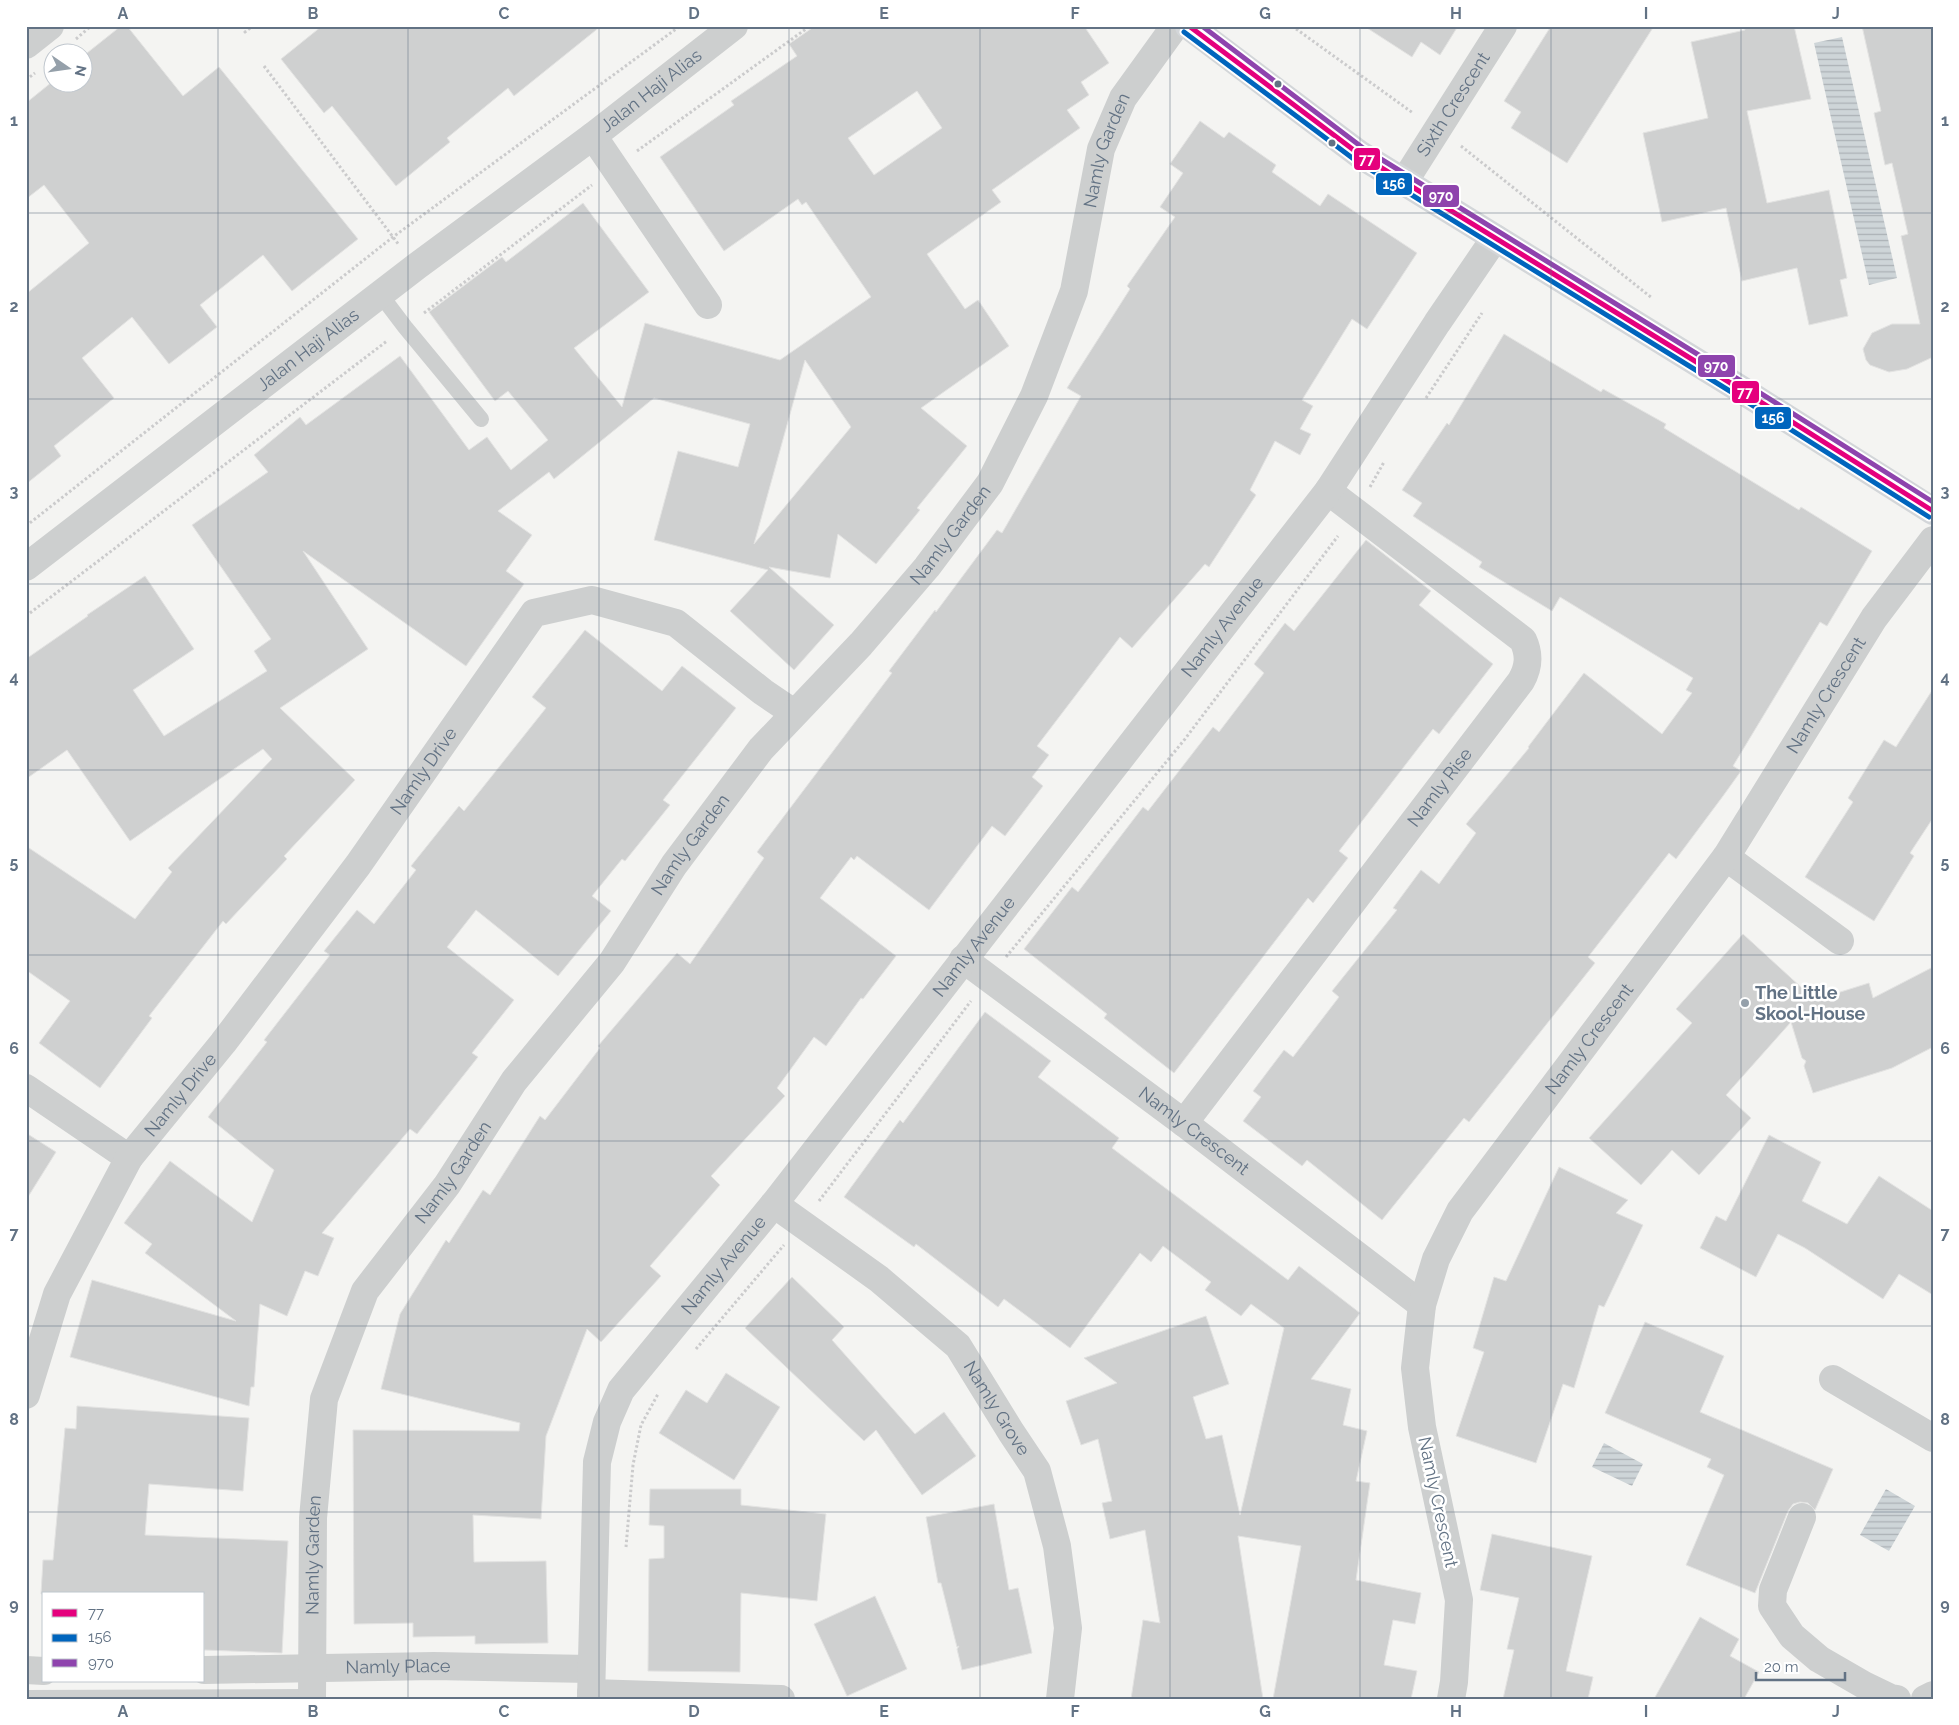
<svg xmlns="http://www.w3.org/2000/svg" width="1959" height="1725" viewBox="0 0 1959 1725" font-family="Raleway,sans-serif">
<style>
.water{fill:url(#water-rules)}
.building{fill:#cfd0d0;stroke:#e3e3e2;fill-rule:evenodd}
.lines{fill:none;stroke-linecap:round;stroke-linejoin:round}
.path{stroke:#cbcbcc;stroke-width:3;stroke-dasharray:2.5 2.5;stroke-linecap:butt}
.lane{stroke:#cdcfcf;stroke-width:16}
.street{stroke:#cdcfcf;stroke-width:28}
.secondary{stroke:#d3d6d9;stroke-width:28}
.bus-1-casing{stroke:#fff;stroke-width:9}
.bus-2-casing{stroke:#fff;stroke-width:9}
.bus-3-casing{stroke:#fff;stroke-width:9}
.bus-1{stroke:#e5007d;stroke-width:5}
.bus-2{stroke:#0065bd;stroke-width:5}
.bus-3{stroke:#8e44ad;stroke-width:5}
.grid{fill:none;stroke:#627284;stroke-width:1;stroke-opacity:0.55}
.bus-dot{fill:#627284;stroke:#fff;stroke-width:2}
.poi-dot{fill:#95a0aa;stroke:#fff;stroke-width:2}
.labels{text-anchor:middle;stroke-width:5;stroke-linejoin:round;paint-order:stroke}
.street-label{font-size:18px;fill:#627284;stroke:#fff}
.poi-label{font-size:18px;font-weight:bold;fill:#627284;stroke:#fff;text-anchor:start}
.line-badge{stroke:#fff;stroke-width:2}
.badge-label{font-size:14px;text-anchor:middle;font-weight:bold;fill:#fff}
.neatline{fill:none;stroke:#627284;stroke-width:2}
.grid-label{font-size:16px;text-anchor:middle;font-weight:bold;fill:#627284}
</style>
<defs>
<pattern id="water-rules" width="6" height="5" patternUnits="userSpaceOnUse" patternTransform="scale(1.25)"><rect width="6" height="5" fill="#ced5d8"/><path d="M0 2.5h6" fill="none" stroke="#abb1b5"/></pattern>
</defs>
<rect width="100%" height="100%" fill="#f4f4f2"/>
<!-- water -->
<path class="water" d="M 1842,37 L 1897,278 L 1869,285 L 1814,43 Z
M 1604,1443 L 1643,1464 L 1632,1486 L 1592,1467 Z
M 1886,1489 L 1915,1506 L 1889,1551 L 1860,1535 Z"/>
<!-- building -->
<path class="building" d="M 121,26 L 127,26 L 183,96 L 219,67 L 358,239 L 292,291 L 263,255 L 200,305 L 217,327 L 169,364 L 132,317 L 82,358 L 114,398 L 54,446 L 61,456 L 26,484 L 26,294 L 89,243 L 44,185 L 26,199 L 26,103 L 52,82 L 82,82 L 82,57 Z
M 322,26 L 601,26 L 514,96 L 508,88 L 447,138 L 450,142 L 396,186 L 332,106 L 324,113 L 281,59 Z
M 815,26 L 1084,26 L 1109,63 L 1081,82 L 1089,95 L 1067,110 L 1080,128 L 992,190 L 1001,202 L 927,254 L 965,309 L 978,300 L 1009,346 L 921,408 L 967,446 L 917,508 L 920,510 L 876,564 L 838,534 L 830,578 L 769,567 L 834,625 L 794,670 L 730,611 L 768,570 L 654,540 L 678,451 L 738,467 L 750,424 L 654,398 L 554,479 L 549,472 L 498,511 L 532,535 L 506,571 L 524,584 L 466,666 L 303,551 L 368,649 L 280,708 L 355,780 L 284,856 L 287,859 L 226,924 L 223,921 L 149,1016 L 152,1018 L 100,1088 L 39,1043 L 70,1001 L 26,970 L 26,846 L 135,919 L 172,872 L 168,868 L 272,759 L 263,749 L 130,841 L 67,750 L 26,779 L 26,659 L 88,616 L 87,615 L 145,576 L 194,649 L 133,690 L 164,736 L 267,671 L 254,651 L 271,639 L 192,525 L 268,472 L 254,455 L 300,417 L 306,425 L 400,356 L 469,450 L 487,437 L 511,470 L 548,440 L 508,391 L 495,401 L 429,312 L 502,257 L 506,262 L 583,203 L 649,292 L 574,348 L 622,407 L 645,323 L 780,360 L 871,297 L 806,202 L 802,205 L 798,199 L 724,251 L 660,157 L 734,105 L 731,101 L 797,56 L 789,44 ZM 917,91 L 942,128 L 874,175 L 848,138 ZM 805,360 L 851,427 L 754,544 Z
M 1364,26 L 1458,26 L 1440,55 L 1421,42 L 1412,57 Z
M 1551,26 L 1654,26 L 1567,163 L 1511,128 L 1521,112 L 1504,101 Z
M 1744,26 L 1794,26 L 1811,99 L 1747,111 L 1767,203 L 1829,190 L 1847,278 L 1840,280 L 1848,316 L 1809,325 L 1797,268 L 1742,281 L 1726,208 L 1662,222 L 1643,133 L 1708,118 L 1691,42 L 1745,30 Z
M 1862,26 L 1933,26 L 1933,357 L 1907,369 L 1889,372 L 1870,365 L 1866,360 L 1863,349 L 1872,333 L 1892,324 L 1920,324 L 1901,236 L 1908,234 L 1892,163 L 1885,165 L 1874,113 L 1881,111 Z
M 1200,121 L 1224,138 L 1229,132 L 1276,165 L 1272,172 L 1320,206 L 1328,194 L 1417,253 L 1367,329 L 1352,319 L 1302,400 L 1313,406 L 1300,429 L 1311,434 L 1300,455 L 1275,441 L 1250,490 L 1256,495 L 1209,567 L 1205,564 L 1132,648 L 1120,637 L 1037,746 L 1049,755 L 1032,777 L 1043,786 L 1005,836 L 992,826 L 929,910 L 857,856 L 854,860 L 851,857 L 820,898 L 896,956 L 863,999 L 861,998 L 826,1046 L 814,1037 L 777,1088 L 785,1096 L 711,1176 L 720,1185 L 650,1266 L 661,1276 L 601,1342 L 587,1329 L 546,1436 L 541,1519 L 473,1515 L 474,1562 L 546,1561 L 548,1643 L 475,1644 L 475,1636 L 413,1637 L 413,1623 L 354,1624 L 353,1430 L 519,1431 L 520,1423 L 381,1389 L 400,1314 L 446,1240 L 449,1243 L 483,1190 L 490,1195 L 540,1116 L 545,1120 L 600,1048 L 598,1046 L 677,953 L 690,964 L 764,858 L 757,852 L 892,673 L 889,671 L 935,610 L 936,612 L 997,530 L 1002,533 L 1081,396 L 1067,388 L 1130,289 L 1127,286 L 1175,217 L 1160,207 L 1183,173 L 1170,164 Z
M 1504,334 L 1601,392 L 1603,389 L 1666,424 L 1664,428 L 1799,510 L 1801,507 L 1872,551 L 1827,626 L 1820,622 L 1733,766 L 1741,771 L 1723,796 L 1676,859 L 1669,853 L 1588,957 L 1595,963 L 1469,1122 L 1464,1118 L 1382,1220 L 1307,1160 L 1302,1166 L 1243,1121 L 1261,1097 L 1253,1091 L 1284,1050 L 1293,1057 L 1339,997 L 1332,991 L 1397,910 L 1393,908 L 1421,870 L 1439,884 L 1476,833 L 1466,824 L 1529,748 L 1528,747 L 1584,673 L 1662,734 L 1692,693 L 1686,690 L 1693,678 L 1560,597 L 1552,611 L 1479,567 L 1482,562 L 1413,516 L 1422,503 L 1402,490 L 1447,423 L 1449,425 Z
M 1366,540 L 1431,591 L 1419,605 L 1493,664 L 1439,734 L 1433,729 L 1339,851 L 1348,858 L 1313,903 L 1308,898 L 1174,1073 L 1104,1018 L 1107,1014 L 1024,949 L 1072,887 L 1078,892 L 1143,807 L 1148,811 L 1213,727 L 1219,732 L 1264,673 L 1254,664 L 1285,623 L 1294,631 Z
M 585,630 L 662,691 L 682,666 L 736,708 L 663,800 L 670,805 L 625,861 L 622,859 L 592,896 L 611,911 L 558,976 L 476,910 L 447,947 L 514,1000 L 472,1053 L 478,1057 L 417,1134 L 410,1129 L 322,1233 L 334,1238 L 318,1276 L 305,1271 L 287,1316 L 260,1304 L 254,1387 L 251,1387 L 249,1406 L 70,1357 L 92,1280 L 236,1321 L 145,1253 L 152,1244 L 124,1223 L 170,1161 L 252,1222 L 274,1170 L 208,1117 L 267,1042 L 264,1040 L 330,955 L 324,951 L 357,910 L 374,924 L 416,870 L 411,866 L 459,806 L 464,811 L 546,708 L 532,697 Z
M 1933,689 L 1933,818 L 1910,853 L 1914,856 L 1874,921 L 1805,877 L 1853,802 L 1848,798 L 1884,740 L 1896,747 Z
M 1743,934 L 1815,1000 L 1869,983 L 1873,998 L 1933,967 L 1933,1047 L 1892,1068 L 1813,1093 L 1804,1066 L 1806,1061 L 1802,1058 L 1791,1022 L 1726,1095 L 1751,1118 L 1699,1175 L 1672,1150 L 1641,1185 L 1589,1138 L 1692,1023 L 1676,1009 Z
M 985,1012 L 1051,1061 L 1038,1077 L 1119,1138 L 1112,1148 L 1288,1280 L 1299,1266 L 1360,1313 L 1311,1379 L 1351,1389 L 1343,1425 L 1367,1431 L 1356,1481 L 1370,1483 L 1356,1580 L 1421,1593 L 1415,1624 L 1393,1620 L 1384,1665 L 1417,1671 L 1411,1699 L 1273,1699 L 1301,1546 L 1238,1536 L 1263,1699 L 1131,1699 L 1143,1620 L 1160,1623 L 1145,1530 L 1110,1539 L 1102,1503 L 1112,1501 L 1098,1439 L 1081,1445 L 1066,1401 L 1117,1383 L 1084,1358 L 1206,1316 L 1229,1384 L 1193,1397 L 1206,1439 L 1222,1435 L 1240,1515 L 1284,1328 L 1251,1304 L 1241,1316 L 1205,1290 L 1211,1282 L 1163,1246 L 1151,1262 L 1140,1253 L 1070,1348 L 1004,1299 L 998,1307 L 916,1244 L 914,1247 L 844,1197 L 900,1120 L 903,1123 Z
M 26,1133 L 56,1152 L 26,1200 Z
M 1769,1135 L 1821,1162 L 1802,1201 L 1847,1224 L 1879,1176 L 1933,1211 L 1933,1295 L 1899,1274 L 1883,1299 L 1805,1248 L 1778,1234 L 1756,1277 L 1700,1248 L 1716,1216 L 1726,1221 Z
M 1559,1167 L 1628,1200 L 1616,1213 L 1643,1225 L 1604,1307 L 1599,1305 L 1574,1388 L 1563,1384 L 1536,1463 L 1456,1436 L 1484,1352 L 1473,1348 L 1494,1277 L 1506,1281 Z
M 792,1277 L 844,1327 L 832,1340 L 915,1434 L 944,1412 L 976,1456 L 922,1495 L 876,1430 L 864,1441 L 745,1328 Z
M 1645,1322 L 1724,1356 L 1700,1412 L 1833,1469 L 1815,1510 L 1808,1503 L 1800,1502 L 1793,1504 L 1788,1511 L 1755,1593 L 1686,1565 L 1724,1475 L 1707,1467 L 1711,1459 L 1605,1413 Z
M 726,1373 L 780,1407 L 734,1480 L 659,1433 L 686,1390 L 707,1403 Z
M 77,1406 L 249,1418 L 243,1491 L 149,1484 L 145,1535 L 288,1541 L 282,1653 L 204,1650 L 204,1594 L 41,1594 L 43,1560 L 53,1560 L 65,1428 L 76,1429 Z
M 650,1489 L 741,1489 L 741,1505 L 826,1514 L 817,1601 L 741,1593 L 740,1672 L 648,1671 L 649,1559 L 664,1558 L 664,1526 L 649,1525 Z
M 994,1504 L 1009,1590 L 1018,1588 L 1032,1653 L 962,1670 L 957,1649 L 959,1646 L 957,1647 L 941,1583 L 938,1583 L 926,1517 Z
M 1492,1534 L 1592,1556 L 1566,1671 L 1593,1677 L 1588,1699 L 1503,1699 L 1514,1650 L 1507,1649 L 1519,1598 L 1480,1590 Z
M 875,1596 L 907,1669 L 847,1696 L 814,1624 Z
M 1700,1617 L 1739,1639 L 1730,1656 L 1759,1672 L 1744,1699 L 1654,1699 Z"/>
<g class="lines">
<!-- path -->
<path class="path" d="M 244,26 L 245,32 L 253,26
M 1292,26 L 1413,113
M 76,39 L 91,26
M 264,66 L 399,245
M 26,80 L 35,73
M 1461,146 L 1652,298
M 637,151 L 810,26
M 424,313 L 592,185
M 1426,398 L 1482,313
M 1370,487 L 1384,462
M 26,526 L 393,237 L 680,26
M 26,616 L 387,341
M 1006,957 L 1185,739 L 1338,536
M 819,1201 L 971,1001
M 696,1349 L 784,1245
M 626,1547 L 633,1465 L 641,1425 L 658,1394"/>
<!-- lane -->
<path class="lane" d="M 380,294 L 405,327 L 481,419
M 26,1698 L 312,1697"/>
<!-- street -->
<g class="street">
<path d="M 26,45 L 50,26"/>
<path d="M 593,136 L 708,305"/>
<path id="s1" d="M 1404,182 L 1503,26"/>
<path id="s2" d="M 26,567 L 417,266 L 593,136 L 734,26"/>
<path d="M 1726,857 L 1840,941"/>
<path id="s3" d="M 963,959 L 1184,1123 L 1422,1305"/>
<path d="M 26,1088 L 129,1158"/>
<path id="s4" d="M 1184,1123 L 1521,681 C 1529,667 1530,655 1523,640 L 1328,491"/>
<path id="s5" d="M 774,1204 L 879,1279 L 958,1346 L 1011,1432 L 1037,1471 L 1057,1546 L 1068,1628 L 1060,1699"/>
<path d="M 1833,1379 L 1933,1438"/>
<path id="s6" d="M 26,1395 L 57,1294 L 129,1158 L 223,1043 L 358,865 L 534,613 L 592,600 L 676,623 L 763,692 L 794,713"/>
<path d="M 1802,1517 L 1773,1590 L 1772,1606 L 1792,1636 L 1819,1659 L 1864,1685 L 1891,1698 L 1897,1699"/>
<path d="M 26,1670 L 44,1671"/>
<path id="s7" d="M 204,1670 L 434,1666 L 591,1669"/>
<path d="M 591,1693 L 781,1699"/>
<path id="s8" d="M 312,1699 L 313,1518 L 324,1399 L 365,1291 L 447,1185 L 514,1081 L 612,962 L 674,865 L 761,749 L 861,644 L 927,567 L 990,483 L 1034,396 L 1074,291 L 1101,149 L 1123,98 L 1175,26"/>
<path id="s9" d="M 591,1699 L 597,1462 L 607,1422 L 621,1390 L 774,1204 L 1328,491 L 1437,323 L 1495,238"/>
<path id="s10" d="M 1451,1699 L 1454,1682 L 1459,1600 L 1422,1427 L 1415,1368 L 1422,1305 L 1436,1259 L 1460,1211 L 1726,857 L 1874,618 L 1933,540"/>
<path d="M 1925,1699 L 1933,1695"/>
</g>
<!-- secondary -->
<path class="secondary" d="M 1189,26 L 1359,154 L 1737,387 L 1933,511"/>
<!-- bus-1 casing -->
<g class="bus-1-casing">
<path id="bus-1" d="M 1189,26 L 1359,154 L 1737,387 L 1933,511"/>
</g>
<!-- bus-2 casing -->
<g class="bus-2-casing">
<path id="bus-2" d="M 1184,32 L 1355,160 L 1733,393 L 1929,517"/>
</g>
<!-- bus-3 casing -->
<g class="bus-3-casing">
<path id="bus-3" d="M 1202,26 L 1363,148 L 1741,381 L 1933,502"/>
</g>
<!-- bus-1 -->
<use href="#bus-1" class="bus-1"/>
<!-- bus-2 -->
<use href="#bus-2" class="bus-2"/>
<!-- bus-3 -->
<use href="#bus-3" class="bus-3"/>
</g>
<!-- grid -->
<path class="grid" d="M 218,26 L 218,1699M 408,26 L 408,1699M 599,26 L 599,1699M 789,26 L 789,1699M 980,26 L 980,1699M 1170,26 L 1170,1699M 1360,26 L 1360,1699M 1551,26 L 1551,1699M 1741,26 L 1741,1699M 26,213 L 1933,213M 26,399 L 1933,399M 26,584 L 1933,584M 26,770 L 1933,770M 26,955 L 1933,955M 26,1141 L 1933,1141M 26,1326 L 1933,1326M 26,1512 L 1933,1512"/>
<!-- markers -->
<g class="bus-dot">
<circle cx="1278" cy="84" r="4.5"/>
<circle cx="1332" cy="143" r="4.5"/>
</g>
<circle class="poi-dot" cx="1745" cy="1003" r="5"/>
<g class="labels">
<!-- street labels -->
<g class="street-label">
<text dy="6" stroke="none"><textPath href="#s2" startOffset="786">Jalan Haji Alias</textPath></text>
<text dy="6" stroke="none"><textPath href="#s1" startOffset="92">Sixth Crescent</textPath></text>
<text dy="6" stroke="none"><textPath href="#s8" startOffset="1794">Namly Garden</textPath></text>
<text dy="6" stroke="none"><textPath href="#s2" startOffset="356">Jalan Haji Alias</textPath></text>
<text dy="6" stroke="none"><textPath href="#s8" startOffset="1374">Namly Garden</textPath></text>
<text dy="6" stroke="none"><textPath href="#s9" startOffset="1285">Namly Avenue</textPath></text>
<text dy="6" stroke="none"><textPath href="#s10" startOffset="1134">Namly Crescent</textPath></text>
<text dy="6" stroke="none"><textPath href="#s6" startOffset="746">Namly Drive</textPath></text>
<text dy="6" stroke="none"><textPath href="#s4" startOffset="422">Namly Rise</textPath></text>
<text dy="6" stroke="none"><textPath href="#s8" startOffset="969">Namly Garden</textPath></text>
<text dy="6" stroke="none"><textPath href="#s9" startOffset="880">Namly Avenue</textPath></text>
<text dy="6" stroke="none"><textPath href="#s10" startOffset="716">Namly Crescent</textPath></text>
<text dy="6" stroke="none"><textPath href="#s6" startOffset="341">Namly Drive</textPath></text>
<text dy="6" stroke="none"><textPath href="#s3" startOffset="288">Namly Crescent</textPath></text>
<text dy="6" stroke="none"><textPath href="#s8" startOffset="564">Namly Garden</textPath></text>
<text dy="6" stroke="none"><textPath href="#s9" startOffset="475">Namly Avenue</textPath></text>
<text dy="6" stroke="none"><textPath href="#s5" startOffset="306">Namly Grove</textPath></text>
<text transform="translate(1438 1502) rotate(78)" y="6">Namly Crescent</text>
<text dy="6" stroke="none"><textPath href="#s8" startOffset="144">Namly Garden</textPath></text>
<text dy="6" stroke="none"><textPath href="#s7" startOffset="194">Namly Place</textPath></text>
</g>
<!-- poi labels -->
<g class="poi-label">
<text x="1755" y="999">The Little<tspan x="1755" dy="21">Skool-House</tspan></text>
</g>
</g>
<g class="line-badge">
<rect x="1353" y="147" width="28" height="24" rx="5" fill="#e5007d"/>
<rect x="1375" y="172" width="38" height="24" rx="5" fill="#0065bd"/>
<rect x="1422" y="184" width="38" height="24" rx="5" fill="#8e44ad"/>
<rect x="1697" y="354" width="39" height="24" rx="5" fill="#8e44ad"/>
<rect x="1731" y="380" width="29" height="24" rx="5" fill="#e5007d"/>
<rect x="1754" y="406" width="38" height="24" rx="5" fill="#0065bd"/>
</g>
<g class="badge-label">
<text x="1367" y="164">77</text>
<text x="1394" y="189">156</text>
<text x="1441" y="201">970</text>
<text x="1716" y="371">970</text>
<text x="1745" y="397">77</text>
<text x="1773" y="423">156</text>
</g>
<!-- border -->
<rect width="1959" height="1725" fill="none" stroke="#ffffff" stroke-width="55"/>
<!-- legend -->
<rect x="42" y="1592" width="162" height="90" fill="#ffffff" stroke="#c0c7ce"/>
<rect x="52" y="1609" width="25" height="8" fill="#e5007d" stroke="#c0c7ce"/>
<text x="88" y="1618" font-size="15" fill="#627284">77</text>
<rect x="52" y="1634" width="25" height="8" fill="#0065bd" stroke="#c0c7ce"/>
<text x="88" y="1642" font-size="15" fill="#627284">156</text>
<rect x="52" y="1659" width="25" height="8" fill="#8e44ad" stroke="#c0c7ce"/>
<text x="88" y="1668" font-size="15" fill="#627284">970</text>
<!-- north arrow -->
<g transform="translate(68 68) rotate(103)"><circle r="24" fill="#ffffff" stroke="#c0c7ce"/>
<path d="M0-4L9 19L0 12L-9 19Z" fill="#95a0aa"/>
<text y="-8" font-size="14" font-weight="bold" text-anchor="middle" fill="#627284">N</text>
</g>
<!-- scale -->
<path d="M1756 1672v8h89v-8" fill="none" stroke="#627284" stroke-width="2.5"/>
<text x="1764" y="1672" font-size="15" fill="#627284" stroke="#ffffff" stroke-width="4" paint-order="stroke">20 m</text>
<rect x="28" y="28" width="1904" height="1670" class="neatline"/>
<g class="grid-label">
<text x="123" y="19">A</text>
<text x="313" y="19">B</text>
<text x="504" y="19">C</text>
<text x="694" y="19">D</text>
<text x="884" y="19">E</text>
<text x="1075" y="19">F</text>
<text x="1265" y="19">G</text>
<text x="1456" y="19">H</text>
<text x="1646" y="19">I</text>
<text x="1836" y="19">J</text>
<text x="14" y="126">1</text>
<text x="1945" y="126">1</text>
<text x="14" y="312">2</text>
<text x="1945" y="312">2</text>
<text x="14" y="497">3</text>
<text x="1945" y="497">3</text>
<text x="14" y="683">4</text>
<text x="1945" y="683">4</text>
<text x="14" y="868">5</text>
<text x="1945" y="868">5</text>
<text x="14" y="1054">6</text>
<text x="1945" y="1054">6</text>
<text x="14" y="1239">7</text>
<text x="1945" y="1239">7</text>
<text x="14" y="1425">8</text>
<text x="1945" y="1425">8</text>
<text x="14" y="1610">9</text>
<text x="1945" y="1610">9</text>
<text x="123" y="1717">A</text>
<text x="313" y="1717">B</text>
<text x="504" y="1717">C</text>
<text x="694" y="1717">D</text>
<text x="884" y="1717">E</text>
<text x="1075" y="1717">F</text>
<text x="1265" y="1717">G</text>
<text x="1456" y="1717">H</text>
<text x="1646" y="1717">I</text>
<text x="1836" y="1717">J</text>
</g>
</svg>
